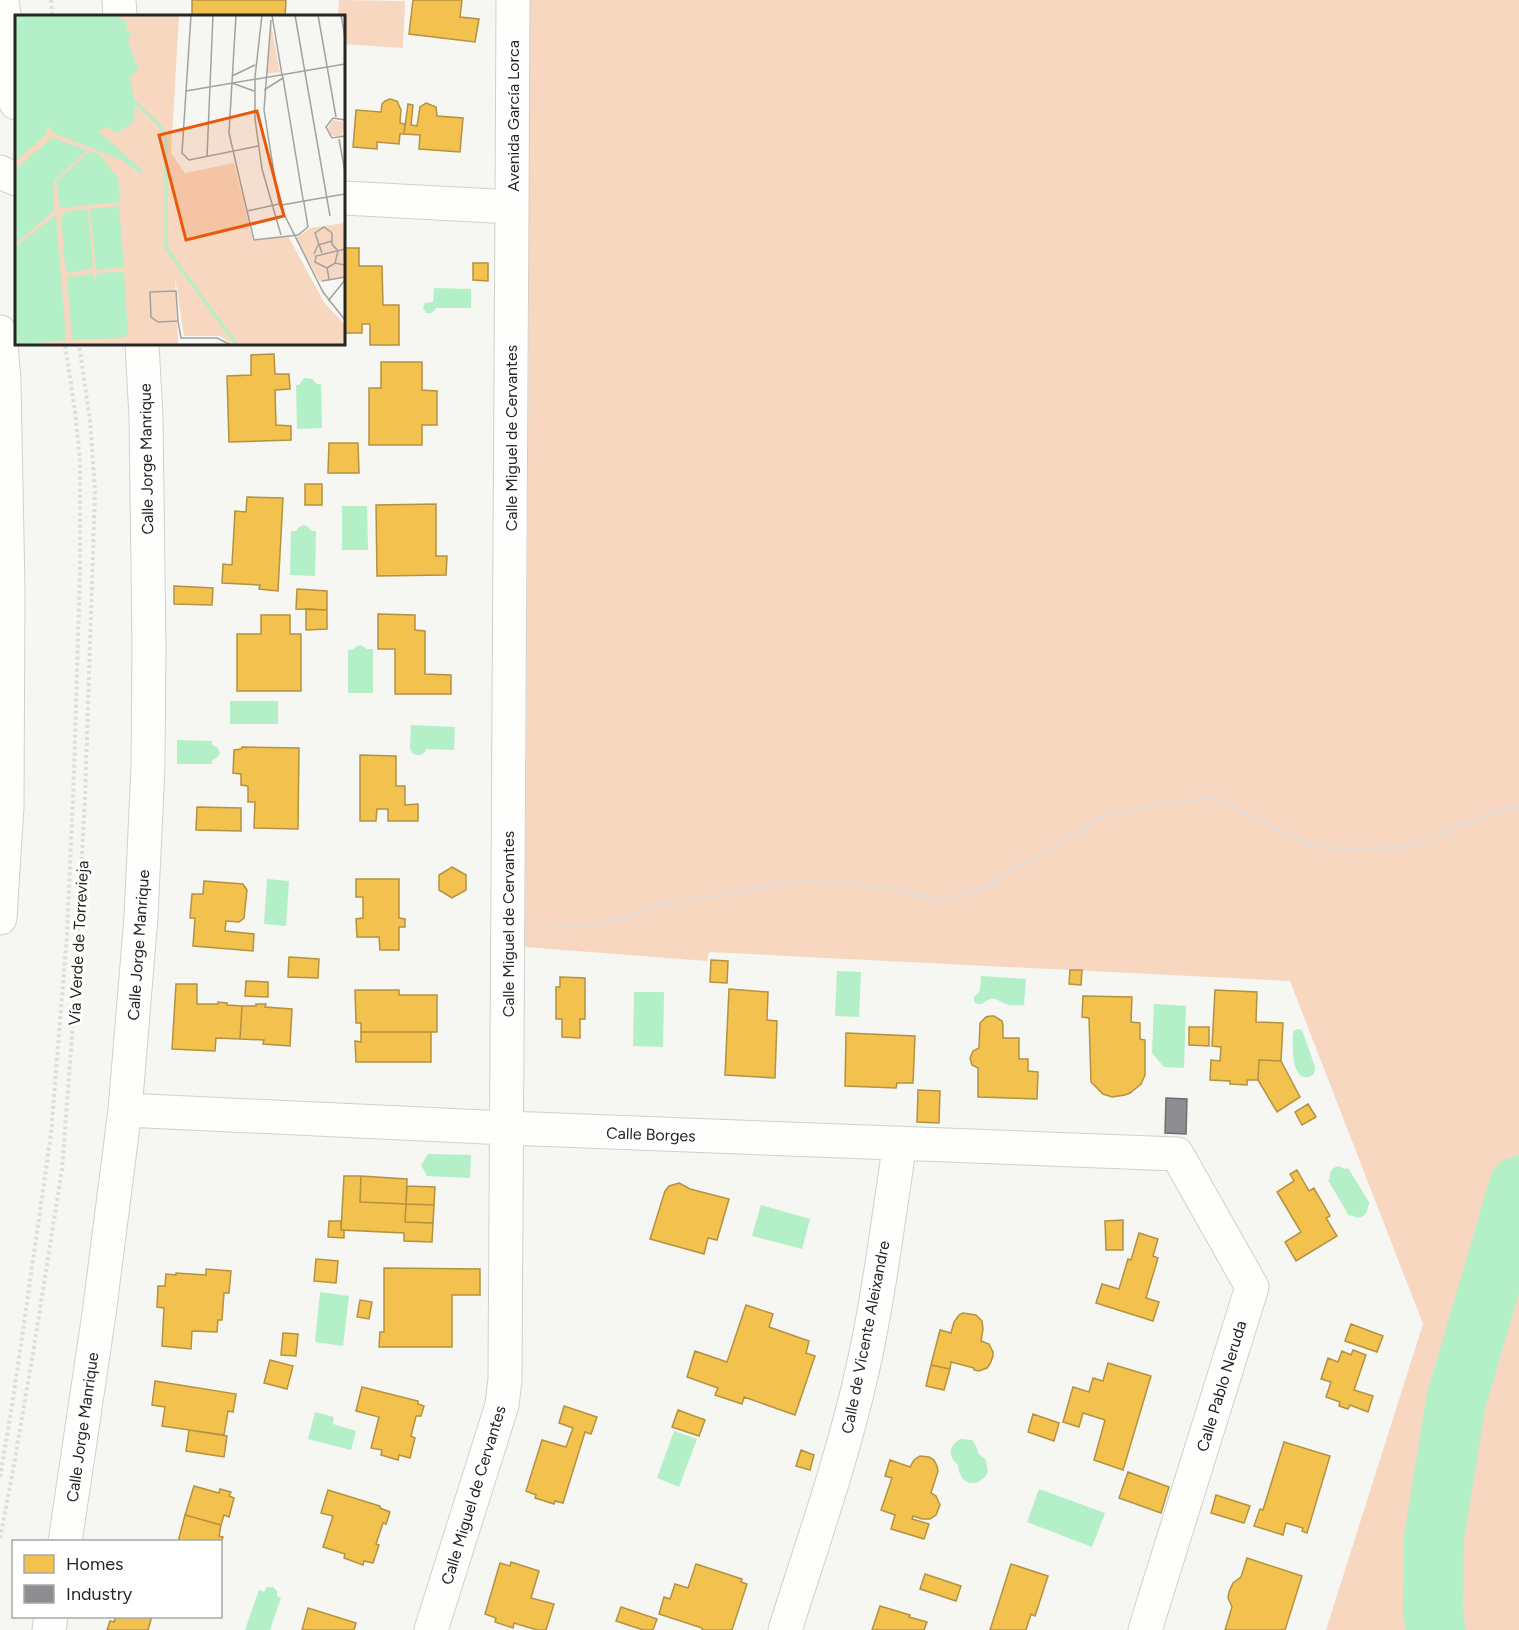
<svg xmlns="http://www.w3.org/2000/svg" width="1519" height="1630" viewBox="0 0 1519 1630" font-family="Figtree,sans-serif">
<style>
.green{fill:#f7d7c0}
.water{fill:#b3efc7}
.homes{fill:#f2c14e;stroke:#b49241;stroke-width:1.5}
.industry{fill:#8d8d92;stroke:#6e6e70;stroke-width:1.5}
.lines{fill:none;stroke-linecap:round;stroke-linejoin:round}
.river{stroke:#b3efc7;stroke-width:60}
.minor-casing{stroke:#d0d0cd;stroke-width:35}
.path{stroke:#dddddc;stroke-width:4;stroke-dasharray:3 3;stroke-linecap:butt}
.minor{stroke:#fefefd;stroke-width:33}
.labels{text-anchor:middle;stroke-width:6;stroke-linejoin:round;paint-order:stroke}
.street-label{font-size:16px;fill:#252522;stroke:#fff}
.inset-river{fill:none;stroke:#b3efc7;stroke-width:3}
.inset-road{fill:none;stroke:#a2a29f;stroke-width:1.5}
.view{fill:#e8590c;fill-opacity:0.15;stroke:#e8590c;stroke-width:3}
.inset-edge{fill:none;stroke:#252522;stroke-width:3}
</style>
<rect width="100%" height="100%" fill="#f6f6f2"/>
<!-- green -->
<path class="green" d="M 339,0 L 405,1 L 403,48 L 344,44 L 344,16 L 338,16 Z
M 529,0 L 1519,0 L 1519,1630 L 1326,1630 L 1423,1324 L 1290,981 L 709,952 L 707,961 L 525,947 L 529,303 Z"/>
<!-- water -->
<path class="water" d="M 434,288 L 471,289 L 471,308 L 436,308 C 434,312 431,314 426,313 L 423,307 L 425,303 L 433,302 Z
M 304,378 L 312,379 L 317,384 L 321,384 L 322,428 L 297,429 L 296,385 L 299,385 Z
M 342,506 L 367,506 L 368,550 L 342,550 Z
M 304,525 L 307,526 L 312,531 L 316,531 L 315,576 L 290,575 L 291,531 L 296,531 L 299,527 Z
M 361,645 L 367,649 L 373,649 L 373,693 L 348,693 L 348,650 L 354,649 L 357,646 Z
M 230,701 L 278,701 L 278,724 L 230,724 Z
M 411,725 L 455,727 L 454,750 L 426,749 C 424,756 418,756 412,753 L 410,748 Z
M 177,740 L 212,741 L 212,745 L 218,748 L 220,754 L 215,759 L 212,760 L 212,764 L 177,764 Z
M 267,879 L 289,881 L 286,926 L 264,924 Z
M 837,971 L 861,972 L 859,1017 L 835,1016 Z
M 981,976 L 1026,979 L 1024,1005 C 1019,1005 1014,1006 1009,1005 C 998,1002 994,993 982,1004 L 976,1004 L 974,1001 L 974,997 L 980,991 Z
M 634,992 L 664,992 L 663,1047 L 633,1046 Z
M 1154,1004 L 1186,1006 L 1184,1068 L 1164,1067 L 1152,1053 Z
M 1297,1029 L 1302,1030 L 1315,1067 L 1314,1074 C 1292,1089 1292,1047 1293,1034 L 1294,1031 Z
M 428,1154 L 471,1155 L 470,1178 L 427,1176 L 421,1165 Z
M 1338,1166 L 1345,1169 L 1348,1168 L 1370,1204 L 1368,1205 C 1368,1215 1360,1221 1351,1215 L 1349,1216 L 1328,1180 L 1330,1179 C 1329,1172 1332,1168 1338,1166 Z
M 761,1205 L 810,1219 L 802,1249 L 752,1236 Z
M 320,1292 L 349,1296 L 343,1346 L 315,1342 Z
M 315,1412 L 334,1417 L 333,1424 L 356,1431 L 351,1450 L 308,1439 Z
M 674,1431 L 697,1439 L 679,1487 L 657,1478 Z
M 961,1439 L 972,1440 L 977,1448 L 978,1453 L 986,1460 L 988,1472 C 978,1490 959,1485 958,1465 C 947,1456 949,1445 961,1439 Z
M 1039,1489 L 1105,1513 L 1092,1547 L 1027,1522 Z
M 267,1587 L 273,1587 L 277,1591 L 277,1596 L 281,1598 L 270,1630 L 245,1630 L 259,1590 L 264,1592 Z"/>
<!-- homes -->
<path class="homes" d="M 192,0 L 286,0 L 285,16 L 192,16 Z
M 413,0 L 462,0 L 460,17 L 479,19 L 475,42 L 409,34 Z
M 390,99 L 397,101 L 401,110 L 400,123 L 405,124 L 404,134 L 400,134 L 399,144 L 377,142 L 377,149 L 353,147 L 356,110 L 381,112 L 382,104 L 385,101 Z
M 426,103 L 436,107 L 437,116 L 463,118 L 460,152 L 419,149 L 420,135 L 404,134 L 408,104 L 413,105 L 411,125 L 417,126 L 420,107 Z
M 344,248 L 359,248 L 359,266 L 382,266 L 383,305 L 399,305 L 399,345 L 370,345 L 370,324 L 362,324 L 362,333 L 344,333 Z
M 473,263 L 488,263 L 488,281 L 473,280 Z
M 274,354 L 275,374 L 289,374 L 290,389 L 275,390 L 276,425 L 291,426 L 291,440 L 229,442 L 227,376 L 251,375 L 251,355 Z
M 381,362 L 422,362 L 422,390 L 437,391 L 437,425 L 422,425 L 422,445 L 369,445 L 369,388 L 381,388 Z
M 329,443 L 358,443 L 359,473 L 328,473 Z
M 305,484 L 322,484 L 322,505 L 305,505 Z
M 247,497 L 283,498 L 278,591 L 259,589 L 260,585 L 222,583 L 223,564 L 232,565 L 235,511 L 246,512 Z
M 436,504 L 436,556 L 447,556 L 446,575 L 377,576 L 376,505 Z
M 174,586 L 213,588 L 212,605 L 174,604 Z
M 297,589 L 327,591 L 327,610 L 296,609 Z
M 306,609 L 327,610 L 327,629 L 306,630 Z
M 378,614 L 415,615 L 415,630 L 425,631 L 425,674 L 451,675 L 451,694 L 395,694 L 395,649 L 378,649 Z
M 261,615 L 290,615 L 290,634 L 301,634 L 301,691 L 237,691 L 237,634 L 261,634 Z
M 242,747 L 299,748 L 298,829 L 254,828 L 255,802 L 248,802 L 248,786 L 241,785 L 241,774 L 233,773 L 234,750 L 241,749 Z
M 360,755 L 396,756 L 396,786 L 405,786 L 405,805 L 418,804 L 418,821 L 388,821 L 388,809 L 377,809 L 376,821 L 360,821 Z
M 197,807 L 241,808 L 241,831 L 196,830 Z
M 452,867 L 466,875 L 466,890 L 452,898 L 439,890 L 439,875 Z
M 356,879 L 399,879 L 399,918 L 405,919 L 405,927 L 399,927 L 399,950 L 380,950 L 379,937 L 357,937 L 356,919 L 363,918 L 363,897 L 356,897 Z
M 204,881 L 243,884 L 247,890 L 244,918 L 239,922 L 226,921 L 225,931 L 254,934 L 253,951 L 193,946 L 195,918 L 190,918 L 192,894 L 203,894 Z
M 289,957 L 319,959 L 318,978 L 288,977 Z
M 711,960 L 728,961 L 727,983 L 710,982 Z
M 1070,970 L 1082,970 L 1081,985 L 1069,984 Z
M 560,977 L 585,978 L 585,1019 L 580,1019 L 580,1038 L 562,1037 L 562,1019 L 556,1019 L 556,987 L 560,987 Z
M 246,981 L 268,982 L 268,997 L 245,996 Z
M 176,984 L 197,984 L 197,1004 L 218,1004 L 218,1002 L 227,1003 L 227,1005 L 242,1006 L 240,1039 L 216,1038 L 215,1051 L 172,1049 Z
M 729,989 L 768,992 L 767,1020 L 777,1021 L 775,1078 L 725,1075 Z
M 355,990 L 399,990 L 399,995 L 437,995 L 437,1032 L 361,1032 L 361,1023 L 356,1023 Z
M 1215,990 L 1257,992 L 1256,1022 L 1283,1023 L 1281,1061 L 1259,1060 L 1258,1080 L 1247,1080 L 1247,1085 L 1230,1084 L 1230,1081 L 1210,1080 L 1211,1060 L 1220,1061 L 1221,1047 L 1212,1046 Z
M 1083,996 L 1132,997 L 1131,1022 L 1140,1023 L 1140,1039 L 1145,1040 L 1145,1075 L 1141,1084 L 1130,1093 L 1125,1095 L 1112,1097 L 1103,1094 L 1091,1082 L 1089,1018 L 1082,1017 Z
M 256,1004 L 266,1004 L 265,1007 L 292,1009 L 290,1046 L 263,1044 L 264,1040 L 240,1039 L 242,1006 L 256,1006 Z
M 990,1016 L 994,1016 L 1002,1021 L 1003,1025 L 1003,1038 L 1019,1038 L 1019,1059 L 1028,1059 L 1028,1071 L 1038,1072 L 1037,1099 L 978,1097 L 978,1068 L 972,1065 L 970,1058 L 973,1051 L 979,1048 L 980,1023 L 986,1017 Z
M 1189,1027 L 1209,1027 L 1209,1046 L 1189,1045 Z
M 361,1032 L 431,1032 L 431,1062 L 356,1062 L 355,1041 L 361,1042 Z
M 846,1033 L 915,1036 L 913,1083 L 897,1083 L 896,1088 L 845,1086 Z
M 1259,1060 L 1281,1061 L 1300,1097 L 1277,1112 L 1258,1080 Z
M 918,1090 L 940,1091 L 939,1123 L 917,1122 Z
M 1308,1104 L 1316,1117 L 1302,1125 L 1295,1112 Z
M 1297,1170 L 1309,1191 L 1314,1188 L 1316,1192 L 1329,1214 L 1330,1216 L 1326,1218 L 1337,1236 L 1296,1261 L 1285,1242 L 1301,1232 L 1277,1192 L 1294,1181 L 1290,1174 Z
M 344,1176 L 361,1176 L 360,1202 L 406,1204 L 405,1222 L 433,1223 L 432,1242 L 404,1241 L 404,1233 L 341,1230 Z
M 361,1176 L 407,1179 L 406,1204 L 360,1202 Z
M 679,1183 L 690,1189 L 729,1199 L 717,1240 L 708,1238 L 704,1254 L 650,1239 L 665,1191 L 669,1186 Z
M 407,1186 L 435,1187 L 434,1205 L 406,1204 Z
M 406,1204 L 434,1205 L 433,1223 L 405,1222 Z
M 1123,1220 L 1123,1250 L 1106,1250 L 1105,1221 Z
M 329,1221 L 341,1221 L 341,1230 L 344,1230 L 344,1238 L 328,1237 Z
M 1139,1233 L 1158,1239 L 1153,1256 L 1158,1258 L 1146,1298 L 1159,1302 L 1153,1321 L 1096,1303 L 1102,1284 L 1119,1289 L 1128,1259 L 1131,1260 Z
M 316,1259 L 338,1261 L 336,1283 L 314,1281 Z
M 384,1268 L 480,1269 L 480,1295 L 452,1295 L 452,1347 L 379,1347 L 380,1332 L 384,1332 Z
M 206,1269 L 231,1271 L 229,1293 L 224,1293 L 222,1320 L 218,1320 L 217,1332 L 192,1331 L 191,1349 L 162,1346 L 164,1308 L 157,1307 L 158,1286 L 165,1286 L 166,1274 L 176,1275 L 176,1273 L 206,1275 Z
M 360,1300 L 372,1302 L 369,1319 L 357,1317 Z
M 746,1305 L 773,1314 L 769,1327 L 809,1341 L 806,1353 L 815,1356 L 795,1415 L 744,1397 L 742,1404 L 715,1395 L 718,1388 L 687,1377 L 695,1351 L 727,1362 Z
M 963,1313 L 976,1315 L 982,1321 L 983,1329 L 981,1341 L 989,1344 L 993,1352 L 993,1356 L 990,1364 L 987,1368 L 979,1371 L 974,1370 L 974,1368 L 951,1362 L 950,1369 L 931,1365 L 940,1330 L 951,1333 L 954,1322 L 959,1315 Z
M 1351,1324 L 1383,1336 L 1377,1352 L 1345,1341 Z
M 283,1333 L 298,1334 L 296,1356 L 281,1355 Z
M 1353,1350 L 1366,1355 L 1354,1390 L 1373,1396 L 1368,1412 L 1350,1405 L 1348,1409 L 1339,1406 L 1340,1402 L 1326,1397 L 1331,1382 L 1321,1379 L 1328,1358 L 1338,1362 L 1342,1351 L 1351,1355 Z
M 270,1360 L 293,1366 L 287,1389 L 264,1383 Z
M 1108,1363 L 1151,1376 L 1123,1470 L 1094,1460 L 1105,1420 L 1083,1413 L 1079,1427 L 1063,1422 L 1073,1387 L 1089,1392 L 1093,1378 L 1103,1381 Z
M 931,1365 L 950,1369 L 944,1390 L 926,1386 Z
M 155,1381 L 236,1394 L 233,1412 L 228,1411 L 224,1435 L 162,1426 L 165,1407 L 152,1405 Z
M 362,1387 L 418,1401 L 418,1404 L 424,1406 L 421,1416 L 416,1416 L 411,1436 L 415,1438 L 410,1458 L 399,1455 L 398,1460 L 381,1455 L 382,1450 L 371,1448 L 379,1417 L 356,1411 Z
M 564,1406 L 597,1417 L 591,1434 L 585,1432 L 563,1503 L 555,1501 L 554,1504 L 535,1498 L 536,1495 L 526,1491 L 542,1440 L 566,1447 L 573,1428 L 559,1423 Z
M 678,1410 L 705,1420 L 699,1436 L 672,1427 Z
M 1033,1414 L 1059,1423 L 1054,1441 L 1028,1432 Z
M 189,1430 L 227,1436 L 224,1457 L 186,1451 Z
M 1284,1442 L 1330,1456 L 1307,1533 L 1302,1531 L 1303,1528 L 1286,1523 L 1283,1535 L 1254,1526 L 1260,1509 L 1263,1510 Z
M 801,1450 L 814,1455 L 810,1470 L 796,1466 Z
M 920,1456 L 929,1457 L 934,1460 L 937,1466 L 938,1471 L 931,1493 L 936,1496 L 940,1505 L 936,1515 L 930,1519 L 922,1519 L 913,1516 L 912,1519 L 929,1524 L 924,1539 L 891,1529 L 895,1515 L 881,1510 L 892,1478 L 885,1476 L 890,1460 L 910,1467 L 914,1460 Z
M 1128,1472 L 1169,1487 L 1161,1513 L 1119,1498 Z
M 194,1486 L 219,1493 L 220,1489 L 231,1492 L 229,1496 L 234,1498 L 229,1517 L 224,1515 L 221,1525 L 185,1515 Z
M 328,1490 L 380,1506 L 380,1508 L 390,1512 L 386,1524 L 383,1523 L 376,1544 L 379,1545 L 373,1563 L 364,1561 L 363,1565 L 344,1558 L 345,1554 L 323,1547 L 333,1516 L 321,1513 Z
M 1216,1495 L 1250,1506 L 1244,1523 L 1211,1513 Z
M 185,1515 L 221,1525 L 219,1536 L 223,1537 L 220,1545 L 220,1542 L 178,1542 Z
M 1247,1558 L 1302,1576 L 1285,1630 L 1225,1630 L 1232,1607 L 1228,1598 L 1229,1592 L 1233,1583 L 1241,1577 Z
M 511,1562 L 539,1571 L 531,1598 L 554,1604 L 546,1630 L 537,1630 L 514,1623 L 513,1628 L 495,1622 L 496,1618 L 485,1614 L 500,1563 L 510,1566 Z
M 696,1564 L 742,1579 L 741,1582 L 747,1584 L 732,1630 L 702,1630 L 702,1628 L 659,1614 L 664,1597 L 670,1599 L 675,1584 L 688,1588 Z
M 1011,1564 L 1048,1576 L 1035,1616 L 1031,1614 L 1026,1630 L 990,1630 Z
M 925,1574 L 961,1586 L 956,1601 L 920,1589 Z
M 880,1606 L 910,1615 L 909,1617 L 927,1622 L 924,1630 L 872,1630 Z
M 621,1607 L 657,1619 L 653,1630 L 643,1630 L 616,1621 Z
M 308,1608 L 356,1623 L 354,1630 L 302,1630 Z
M 116,1616 L 152,1616 L 148,1630 L 107,1630 L 110,1621 L 114,1622 Z"/>
<!-- industry -->
<path class="industry" d="M 1166,1098 L 1187,1099 L 1186,1134 L 1165,1133 Z"/>
<g class="lines">
<!-- river -->
<path class="river" d="M 1436,1630 L 1433,1614 L 1434,1538 L 1456,1401 L 1519,1186"/>
<!-- minor casing -->
<g class="minor-casing">
<path id="minor" d="M 2,0 L 16,103
M 119,0 L 120,16
M 0,172 L 16,179
M 344,198 L 512,207 L 513,0
M 0,332 L 4,381 L 8,590 L 7,807 L 0,918
M 125,1110 L 506,1128 L 1177,1154 L 1252,1287 L 1145,1630
M 65,1542 L 99,1314 L 125,1110 L 141,917 L 148,767 L 149,647 L 146,417 L 142,344
M 49,1630 L 51,1616
M 431,1630 L 502,1405 L 505,1379 L 512,207
M 785,1630 C 812,1545 842,1460 862,1372 C 879,1297 888,1220 900,1143"/>
</g>
<!-- path -->
<path class="path" d="M 51,0 L 52,16
M 541,927 L 607,924 L 633,916 L 662,904 L 725,895 L 792,881 L 862,884 L 943,900 L 984,887 L 1110,813 L 1214,797 L 1313,846 L 1358,850 L 1411,846 L 1490,814 L 1519,807
M 0,1477 L 13,1400 L 51,1134 L 67,934 L 74,774 L 80,572 L 80,461 L 75,411 L 65,344
M 0,1538 L 12,1476 L 33,1353 L 62,1169 L 72,1036 L 85,799 L 95,491 L 90,420 L 79,344"/>
<!-- minor -->
<use href="#minor" class="minor"/>
</g>
<g class="labels">
<!-- street labels -->
<g class="street-label">
<text transform="translate(513 116) rotate(-90)" y="6">Avenida García Lorca</text>
<text transform="translate(511 438) rotate(-90)" y="6">Calle Miguel de Cervantes</text>
<text transform="translate(146 459) rotate(-91)" y="6">Calle Jorge Manrique</text>
<text transform="translate(508 924) rotate(-90)" y="6">Calle Miguel de Cervantes</text>
<text transform="translate(78 943) rotate(-87)" y="6">Vía Verde de Torrevieja</text>
<text transform="translate(138 945) rotate(-86)" y="6">Calle Jorge Manrique</text>
<text transform="translate(651 1134) rotate(2)" y="6">Calle Borges</text>
<text transform="translate(865 1337) rotate(-79)" y="6">Calle de Vicente Aleixandre</text>
<text transform="translate(1221 1386) rotate(-73)" y="6">Calle Pablo Neruda</text>
<text transform="translate(82 1427) rotate(-82)" y="6">Calle Jorge Manrique</text>
<text transform="translate(473 1495) rotate(-73)" y="6">Calle Miguel de Cervantes</text>
</g>
</g>
<!-- overview -->
<g transform="translate(15 15)">
<rect width="330" height="330" fill="#f6f6f2"/>
<path d="M 0,0 L 164,0 L 156,138 L 170,158 L 219,148 L 238,226 L 273,221 L 309,287 L 330,310 L 330,330 L 218,330 L 205,321 L 169,321 L 160,262 L 163,330 L 0,330 ZM 256,10 L 265,57 L 251,59 ZM 318,105 L 330,107 L 326,122 L 316,120 L 313,113 ZM 330,208 L 330,263 L 305,267 L 281,223 L 295,213 Z" fill="#f7d7c0"/>
<path d="M 0,0 L 100,0 L 112,7 L 111,15 L 116,17 L 113,27 L 124,55 L 115,61 L 120,91 L 119,107 L 101,118 L 91,112 L 83,116 L 128,156 L 126,159 L 105,144 L 38,118 L 34,111 L 31,113 L 33,118 L 0,147 ZM 37,123 L 72,135 L 39,166 L 39,196 L 0,229 L 0,154 ZM 75,136 L 84,139 L 103,163 L 105,187 L 45,193 L 41,167 ZM 104,191 L 109,252 L 81,255 L 75,194 ZM 73,194 L 78,253 L 54,258 L 50,253 L 46,201 L 52,196 ZM 41,200 L 51,325 L 0,330 L 0,232 ZM 109,257 L 113,319 L 108,323 L 57,325 L 52,262 L 78,259 L 80,267 L 82,258 Z" fill="#b3efc7"/>
<path class="inset-river" d="M 116,83 L 146,112 L 151,125 L 151,233 L 222,330"/>
<path class="inset-road" d="M 176,0 L 167,138 L 174,145 L 243,131M 221,0 L 214,118 L 232,196M 247,0 L 240,62 L 240,104 L 247,154 L 266,220M 257,0 L 267,60 L 268,63 L 288,184 L 289,186 L 289,188 L 293,212 L 283,220 L 239,225 L 232,196 L 264,189 L 267,190 L 289,186 L 330,179M 280,0 L 315,201M 303,0 L 321,102M 326,0 L 330,22M 256,5 L 249,95 L 264,189 L 308,277 L 330,305M 217,61 L 240,50M 217,68 L 239,76M 249,75 L 268,63M 171,76 L 330,49M 330,105 L 318,103 L 311,112 L 317,123 L 330,121M 324,124 L 330,157M 192,142 L 198,0M 317,218 L 317,229 L 323,236 L 320,248M 307,238 L 300,218 L 309,212 L 317,218M 299,239 L 303,230 L 317,226M 312,253 L 320,248 L 330,250M 314,264 L 312,253 L 300,247 L 301,241 L 330,234M 307,266 L 330,262M 313,286 L 330,265M 163,306 L 161,276 L 135,277 L 136,302 L 143,307 L 163,306 L 166,323 L 202,323 L 216,330"/>
<path class="view" d="M 242,96 L 269,201 L 171,225 L 144,120 Z"/>
<rect width="330" height="330" class="inset-edge"/>
</g>
<!-- legend -->
<rect x="12" y="1540" width="210" height="78" fill="#ffffff" stroke="#a8a8a7" stroke-width="1.5"/>
<rect x="24" y="1555" width="30" height="18" fill="#f2c14e" stroke="#a8a8a7" stroke-width="1.5"/>
<text x="66" y="1570" font-size="18" fill="#252522">Homes</text>
<rect x="24" y="1585" width="30" height="18" fill="#8d8d92" stroke="#a8a8a7" stroke-width="1.5"/>
<text x="66" y="1600" font-size="18" fill="#252522">Industry</text>
</svg>
